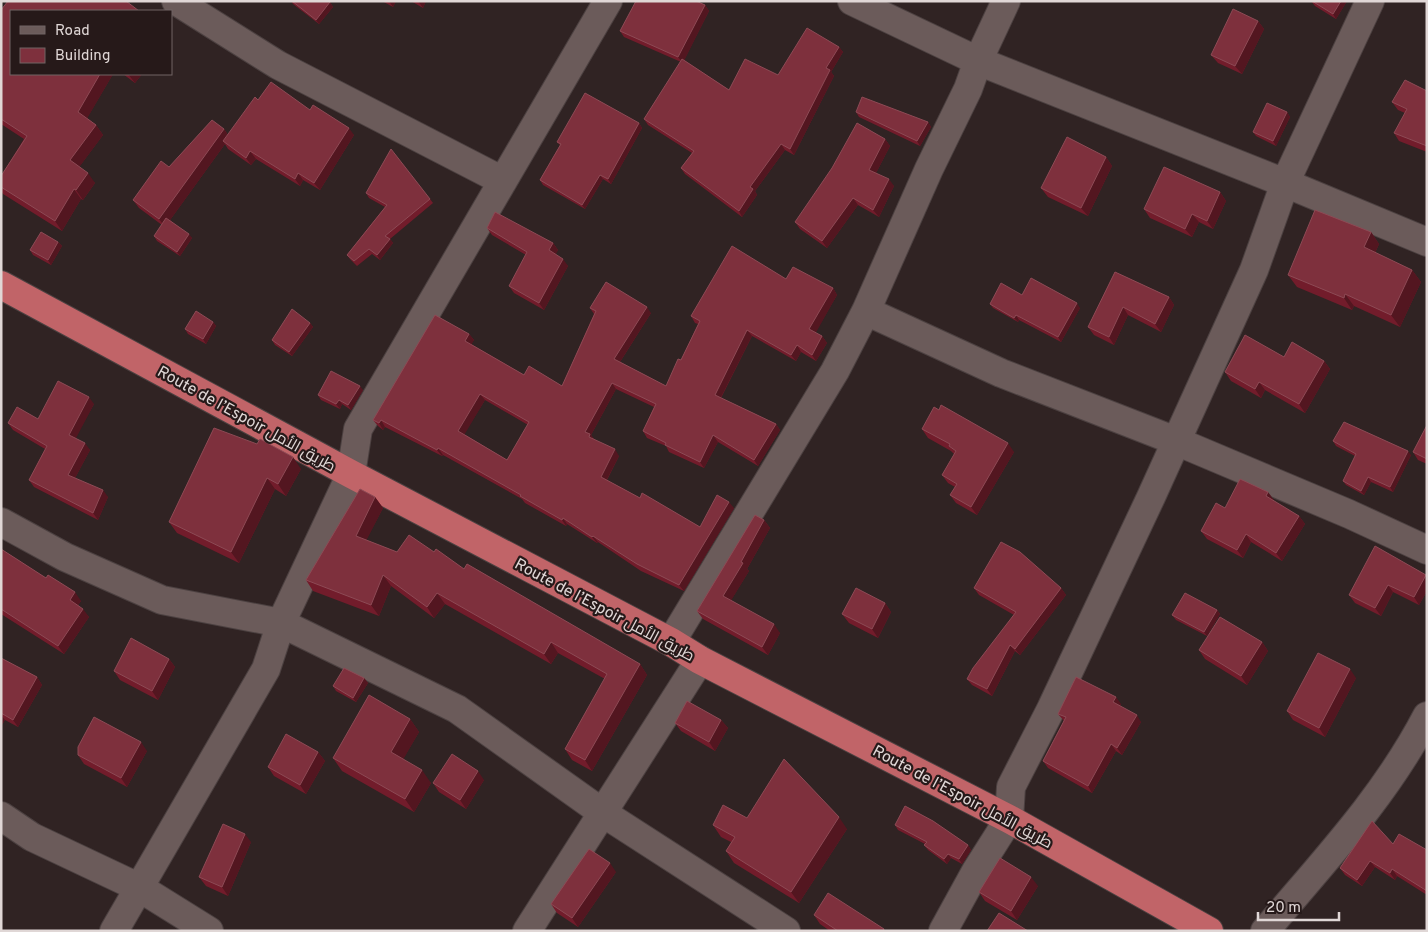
<svg xmlns="http://www.w3.org/2000/svg" width="1428" height="932" viewBox="0 0 1428 932" font-family="Overpass,Cairo,sans-serif">
<style>
.lines{fill:none;stroke-linecap:round;stroke-linejoin:round}
.minor-casing{stroke:#4c4141;stroke-width:30}
.highway-casing{stroke:#4c4141;stroke-width:30}
.minor{stroke:#6b5b5a;stroke-width:28}
.highway{stroke:#c16468;stroke-width:28}
.wall{fill:#721c2b;fill-rule:evenodd}
.shaded-wall{fill:#531620}
.building{fill:#7e303d;stroke:#8d4a55;fill-rule:evenodd}
.labels{text-anchor:middle;stroke-width:4.5;stroke-linejoin:round;paint-order:stroke}
.street-label{font-size:16px;fill:#e0d7d6;stroke:#261919}
</style>
<rect width="100%" height="100%" fill="#302323"/>
<g class="lines">
<!-- minor casing -->
<g class="minor-casing">
<path id="minor" d="M 176,1 L 278,65 L 503,181
M 852,1 L 978,61 L 1285,183 L 1427,242
M 866,311 L 1001,373 L 1176,441 L 1349,514 L 1427,550
M 1,522 L 65,557 L 162,600 L 281,623 L 457,709 L 603,813 L 786,931
M 671,642 L 835,371 L 866,311 L 929,169 L 968,89 L 978,61 L 1006,1
M 1,816 L 32,837 L 140,888 L 209,931
M 114,931 L 266,669 L 281,623 L 351,474 L 358,429 L 608,1
M 527,931 L 700,660
M 943,931 L 976,871 L 1009,819 L 1011,787 L 1051,709 L 1151,497 L 1254,270 L 1285,183 L 1370,1
M 1265,931 C 1323,862 1385,797 1427,716"/>
</g>
<!-- highway casing -->
<g class="highway-casing">
<path id="highway" d="M 1,285 L 351,474 L 671,642 L 700,660 L 1009,819 L 1209,931"/>
</g>
<!-- minor -->
<use href="#minor" class="minor"/>
<!-- highway -->
<use href="#highway" class="highway"/>
</g>
<!-- wall -->
<path class="wall" d="M 291,1 L 330,2 L 333,7 L 319,24 L 293,4 Z
M 382,1 L 396,1 L 393,7 Z
M 411,1 L 426,1 L 423,8 Z
M 1311,1 L 1347,1 L 1336,19 L 1315,6 Z
M 705,5 L 709,11 L 684,60 L 729,90 L 778,75 L 839,47 L 843,52 L 831,72 L 834,76 L 794,155 L 785,150 L 755,191 L 757,195 L 742,217 L 685,174 L 681,168 L 692,153 L 648,125 L 644,119 L 681,62 L 624,37 L 620,31 Z
M 1,10 L 11,74 L 113,74 L 87,118 L 96,125 L 103,135 L 79,167 L 95,183 L 83,200 L 81,199 L 62,231 L 3,194 L 1,191 L 1,176 L 24,139 L 1,124 Z
M 1258,21 L 1264,29 L 1242,74 L 1218,63 L 1211,55 Z
M 123,74 L 142,74 L 135,83 Z
M 1427,91 L 1427,152 L 1399,141 L 1394,133 L 1405,113 L 1398,110 L 1392,102 Z
M 258,100 L 310,110 L 354,135 L 320,190 L 303,180 L 300,186 L 256,159 L 251,165 L 228,149 L 225,144 L 170,220 L 192,238 L 180,256 L 157,241 L 154,236 L 162,225 L 139,208 L 133,200 L 224,129 L 228,135 Z
M 856,112 L 928,122 L 931,127 L 920,146 L 859,117 Z
M 1287,112 L 1290,117 L 1276,146 L 1256,136 L 1253,132 Z
M 639,123 L 642,128 L 611,184 L 603,179 L 585,209 L 543,185 L 540,180 L 560,145 L 557,142 Z
M 885,139 L 890,146 L 876,173 L 894,186 L 879,217 L 858,205 L 827,248 L 800,229 L 795,222 Z
M 1106,157 L 1112,166 L 1088,216 L 1048,197 L 1041,188 Z
M 1220,192 L 1226,201 L 1213,229 L 1199,222 L 1192,237 L 1150,218 L 1144,209 Z
M 366,193 L 430,199 L 433,203 L 390,239 L 393,243 L 380,260 L 372,254 L 357,266 L 350,259 L 347,255 L 385,207 L 369,198 Z
M 487,228 L 553,243 L 558,250 L 555,254 L 568,266 L 544,310 L 514,293 L 509,286 L 526,255 L 492,235 Z
M 1371,232 L 1379,244 L 1375,253 L 1412,270 L 1421,282 L 1400,327 L 1354,306 L 1352,310 L 1297,287 L 1288,275 Z
M 58,242 L 62,246 L 51,265 L 33,255 L 30,250 Z
M 1115,272 L 1169,297 L 1174,305 L 1161,332 L 1128,315 L 1114,345 L 1094,335 L 1088,327 Z
M 786,279 L 833,288 L 837,295 L 815,333 L 822,336 L 827,343 L 816,361 L 801,352 L 796,361 L 752,336 L 721,398 L 776,424 L 780,430 L 758,466 L 718,442 L 704,468 L 669,452 L 666,446 L 647,438 L 643,431 L 654,407 L 616,389 L 591,435 L 594,439 L 619,456 L 607,480 L 640,498 L 700,527 L 734,508 L 684,591 L 641,571 L 598,542 L 597,543 L 567,524 L 566,526 L 525,503 L 522,499 L 443,455 L 442,456 L 385,427 L 383,430 L 378,426 L 373,420 L 469,334 L 474,340 L 471,344 L 524,375 L 562,386 L 594,314 L 590,308 L 651,313 L 620,362 L 666,386 L 681,360 L 698,324 L 695,323 L 691,316 ZM 485,400 L 528,425 L 507,460 L 464,434 Z
M 1022,295 L 1080,308 L 1061,342 L 1019,320 L 1018,322 L 993,308 L 990,304 Z
M 213,322 L 216,326 L 206,344 L 188,334 L 185,329 Z
M 310,323 L 313,327 L 292,356 L 275,345 L 272,340 Z
M 1284,357 L 1324,361 L 1330,369 L 1305,413 L 1265,390 L 1261,398 L 1231,381 L 1225,372 Z
M 363,390 L 351,410 L 342,404 L 340,409 L 321,400 L 318,395 Z
M 94,404 L 75,438 L 90,450 L 75,478 L 108,497 L 98,520 L 34,487 L 29,480 L 45,449 L 13,430 L 8,423 L 38,419 Z
M 1427,425 L 1427,464 L 1418,460 L 1413,452 Z
M 214,428 L 301,469 L 286,496 L 275,489 L 239,563 L 177,533 L 169,522 Z
M 922,429 L 1014,452 L 977,515 L 956,503 L 950,495 L 955,487 L 948,483 L 942,475 L 954,454 L 951,451 L 928,438 Z
M 1333,441 L 1411,455 L 1393,492 L 1371,482 L 1364,495 L 1346,485 L 1343,481 L 1355,456 L 1336,446 Z
M 375,497 L 383,508 L 366,540 L 397,552 L 434,552 L 464,569 L 640,664 L 647,675 L 592,771 L 572,760 L 565,749 L 605,679 L 558,653 L 551,664 L 445,604 L 434,618 L 391,586 L 379,616 L 313,591 L 306,580 Z
M 1274,500 L 1273,501 L 1299,516 L 1305,524 L 1282,561 L 1251,542 L 1243,558 L 1207,539 L 1201,531 L 1225,508 Z
M 764,520 L 770,528 L 747,569 L 749,571 L 731,600 L 780,633 L 768,655 L 703,619 L 697,611 Z
M 1,549 L 81,601 L 78,605 L 89,617 L 64,654 L 1,614 Z
M 1426,575 L 1427,576 L 1427,591 L 1419,605 L 1393,592 L 1381,616 L 1355,603 L 1349,595 Z
M 974,588 L 1061,588 L 1066,595 L 1020,655 L 1015,651 L 992,696 L 972,685 L 967,679 L 1014,615 L 979,595 Z
M 885,603 L 891,612 L 878,638 L 849,623 L 842,614 Z
M 1217,610 L 1220,614 L 1207,636 L 1176,620 L 1172,615 Z
M 1262,642 L 1268,651 L 1247,685 L 1205,659 L 1199,650 Z
M 1,658 L 37,677 L 42,685 L 18,727 L 5,720 L 1,726 Z
M 169,659 L 175,667 L 158,700 L 120,680 L 114,671 Z
M 364,678 L 368,683 L 356,702 L 336,691 L 333,686 Z
M 1356,678 L 1325,737 L 1293,720 L 1287,711 Z
M 1121,704 L 1120,706 L 1141,722 L 1122,755 L 1116,751 L 1092,793 L 1048,768 L 1043,761 L 1064,721 L 1058,714 Z
M 410,719 L 419,732 L 403,759 L 431,783 L 414,812 L 342,771 L 333,758 Z
M 721,720 L 728,728 L 715,751 L 681,731 L 675,723 Z
M 147,751 L 127,787 L 84,764 L 78,755 Z
M 318,752 L 325,761 L 306,794 L 274,776 L 268,767 Z
M 484,780 L 466,809 L 439,792 L 433,783 Z
M 747,818 L 847,829 L 799,903 L 734,863 L 726,851 L 731,842 L 721,837 L 713,825 Z
M 895,825 L 968,845 L 971,850 L 962,864 L 951,858 L 947,864 L 928,850 L 924,845 L 925,844 L 898,830 Z
M 251,842 L 228,896 L 206,886 L 199,877 Z
M 1393,844 L 1427,850 L 1427,895 L 1397,876 L 1395,880 L 1375,867 L 1362,886 L 1345,875 L 1340,868 Z
M 616,872 L 578,927 L 557,913 L 551,904 Z
M 1038,886 L 1017,920 L 985,901 L 979,892 Z
M 814,915 L 884,929 L 885,931 L 830,931 L 820,924 Z"/>
<!-- shaded-wall -->
<path class="shaded-wall" d="M 389,1 L 396,1 L 393,7 Z
M 418,1 L 426,1 L 423,8 Z
M 1341,1 L 1347,1 L 1336,19 L 1333,14 Z
M 330,2 L 333,7 L 319,24 L 316,20 Z
M 705,5 L 709,11 L 683,63 L 678,57 Z
M 1258,21 L 1264,29 L 1242,74 L 1235,66 Z
M 839,47 L 843,52 L 831,72 L 834,76 L 794,155 L 790,149 L 826,68 Z
M 100,74 L 113,74 L 85,122 L 78,112 Z
M 128,74 L 142,74 L 135,83 Z
M 1287,112 L 1290,117 L 1276,146 L 1273,141 Z
M 928,122 L 931,127 L 920,146 L 917,141 Z
M 639,123 L 642,128 L 611,184 L 608,179 Z
M 96,125 L 103,135 L 77,170 L 70,160 Z
M 349,128 L 354,135 L 320,190 L 314,183 Z
M 224,129 L 229,137 L 223,141 L 225,144 L 165,227 L 159,219 Z
M 885,139 L 890,146 L 874,177 L 869,170 Z
M 781,144 L 785,150 L 755,191 L 757,195 L 742,217 L 739,211 L 750,187 Z
M 250,151 L 256,159 L 251,165 L 246,158 Z
M 1106,157 L 1112,166 L 1088,216 L 1081,208 Z
M 88,173 L 95,183 L 83,200 L 76,190 Z
M 298,173 L 303,180 L 300,186 L 295,179 Z
M 600,175 L 603,179 L 585,209 L 582,205 Z
M 889,179 L 894,186 L 879,217 L 873,210 Z
M 74,189 L 81,199 L 62,231 L 55,221 Z
M 1220,192 L 1226,201 L 1213,229 L 1207,221 Z
M 853,198 L 858,205 L 827,248 L 822,241 Z
M 1192,214 L 1199,222 L 1192,237 L 1185,229 Z
M 1371,232 L 1379,244 L 1372,259 L 1364,247 Z
M 189,234 L 192,238 L 180,256 L 177,252 Z
M 390,239 L 393,243 L 380,260 L 377,255 Z
M 58,242 L 62,246 L 51,265 L 48,260 Z
M 553,243 L 558,250 L 554,258 L 549,250 Z
M 563,259 L 568,266 L 544,310 L 539,303 Z
M 1412,270 L 1421,282 L 1400,327 L 1391,315 Z
M 833,288 L 837,295 L 814,336 L 809,329 Z
M 1345,294 L 1354,306 L 1352,310 L 1344,298 Z
M 1169,297 L 1174,305 L 1161,332 L 1155,324 Z
M 1077,303 L 1080,308 L 1061,342 L 1058,337 Z
M 647,307 L 651,313 L 618,365 L 614,359 Z
M 1123,307 L 1128,315 L 1114,345 L 1109,337 Z
M 1016,315 L 1019,320 L 1018,322 L 1014,318 Z
M 213,322 L 216,326 L 206,344 L 203,339 Z
M 310,323 L 313,327 L 292,356 L 289,352 Z
M 747,330 L 752,336 L 719,401 L 715,395 Z
M 469,334 L 474,340 L 470,347 L 465,341 Z
M 822,336 L 827,343 L 816,361 L 812,355 Z
M 797,345 L 801,352 L 796,361 L 791,355 Z
M 1324,361 L 1330,369 L 1305,413 L 1299,404 Z
M 1259,382 L 1265,390 L 1261,398 L 1255,389 Z
M 612,383 L 616,389 L 591,435 L 595,441 L 593,443 L 585,432 Z
M 360,386 L 363,390 L 351,410 L 348,405 Z
M 480,394 L 485,400 L 463,437 L 458,431 Z
M 89,397 L 94,404 L 74,442 L 69,435 Z
M 339,400 L 342,404 L 340,409 L 336,404 Z
M 381,420 L 385,427 L 383,430 L 379,423 Z
M 776,424 L 780,430 L 758,466 L 754,460 Z
M 713,435 L 718,442 L 704,468 L 700,462 Z
M 85,443 L 90,450 L 73,482 L 68,475 Z
M 1008,443 L 1014,452 L 977,515 L 971,507 Z
M 438,448 L 443,455 L 442,456 L 437,450 Z
M 615,449 L 619,456 L 605,483 L 601,477 Z
M 1408,451 L 1411,455 L 1393,492 L 1390,487 Z
M 293,457 L 301,469 L 286,496 L 278,484 Z
M 1368,477 L 1371,482 L 1364,495 L 1361,491 Z
M 267,478 L 275,489 L 239,563 L 231,552 Z
M 103,490 L 108,497 L 98,520 L 93,513 Z
M 1268,492 L 1274,500 L 1271,504 L 1266,496 Z
M 375,497 L 383,508 L 363,547 L 356,536 Z
M 729,502 L 734,508 L 684,591 L 679,585 Z
M 1299,516 L 1305,524 L 1282,561 L 1276,553 Z
M 563,518 L 567,524 L 566,526 L 562,520 Z
M 764,520 L 770,528 L 747,569 L 749,571 L 729,604 L 723,596 Z
M 1246,534 L 1251,542 L 1243,558 L 1237,550 Z
M 593,536 L 598,542 L 597,543 L 592,537 Z
M 383,575 L 391,586 L 379,616 L 371,605 Z
M 1426,575 L 1427,576 L 1427,591 L 1419,605 L 1414,597 Z
M 1388,585 L 1393,592 L 1381,616 L 1375,608 Z
M 1061,588 L 1066,595 L 1020,655 L 1015,649 Z
M 75,592 L 81,601 L 75,609 L 70,600 Z
M 437,593 L 445,604 L 434,618 L 427,607 Z
M 885,603 L 891,612 L 878,638 L 872,629 Z
M 83,609 L 89,617 L 64,654 L 58,646 Z
M 1217,610 L 1220,614 L 1207,636 L 1204,632 Z
M 774,624 L 780,633 L 768,655 L 762,647 Z
M 551,642 L 558,653 L 551,664 L 544,654 Z
M 1262,642 L 1268,651 L 1247,685 L 1241,676 Z
M 1010,645 L 1015,651 L 992,696 L 987,689 Z
M 169,659 L 175,667 L 158,700 L 152,691 Z
M 640,664 L 647,675 L 592,771 L 585,760 Z
M 1350,669 L 1356,678 L 1325,737 L 1319,728 Z
M 37,677 L 42,685 L 18,727 L 13,720 Z
M 364,678 L 368,683 L 356,702 L 353,698 Z
M 1116,697 L 1121,704 L 1118,709 L 1113,702 Z
M 1,715 L 5,720 L 1,726 Z
M 1137,715 L 1141,722 L 1122,755 L 1117,748 Z
M 410,719 L 419,732 L 400,765 L 391,752 Z
M 721,720 L 728,728 L 715,751 L 709,742 Z
M 141,742 L 147,751 L 127,787 L 121,778 Z
M 1111,744 L 1116,751 L 1092,793 L 1088,786 Z
M 318,752 L 325,761 L 306,794 L 300,785 Z
M 422,770 L 431,783 L 414,812 L 405,799 Z
M 478,771 L 484,780 L 466,809 L 460,800 Z
M 839,817 L 847,829 L 799,903 L 791,892 Z
M 245,834 L 251,842 L 228,896 L 222,887 Z
M 968,845 L 971,850 L 962,864 L 959,859 Z
M 948,854 L 951,858 L 947,864 L 944,859 Z
M 1370,861 L 1375,867 L 1362,886 L 1357,880 Z
M 610,863 L 616,872 L 578,927 L 572,918 Z
M 1392,869 L 1397,876 L 1395,880 L 1390,873 Z
M 1031,877 L 1038,886 L 1017,920 L 1011,911 Z"/>
<!-- building -->
<path class="building" d="M 8,1 L 126,1 L 139,11 L 11,11 L 11,74 L 100,74 L 78,112 L 96,125 L 70,160 L 88,173 L 76,190 L 74,189 L 55,221 L 1,187 L 1,176 L 27,136 L 1,119 L 1,10 Z
M 292,1 L 328,1 L 330,2 L 316,20 Z
M 636,1 L 696,1 L 705,5 L 678,57 L 620,31 Z
M 1312,1 L 1341,1 L 1333,14 Z
M 1233,9 L 1258,21 L 1235,66 L 1211,55 Z
M 807,28 L 839,47 L 826,68 L 830,70 L 790,149 L 781,144 L 750,187 L 753,189 L 739,211 L 681,168 L 694,151 L 644,119 L 682,59 L 729,90 L 745,59 L 778,75 Z
M 1405,80 L 1427,91 L 1427,146 L 1394,133 L 1407,109 L 1392,102 Z
M 271,82 L 310,110 L 313,105 L 349,128 L 314,183 L 298,173 L 295,179 L 250,151 L 246,158 L 223,141 L 255,97 L 258,100 Z
M 585,93 L 639,123 L 608,179 L 600,175 L 582,205 L 540,180 L 561,144 L 557,142 Z
M 862,97 L 928,122 L 917,141 L 856,112 Z
M 1267,103 L 1287,112 L 1273,141 L 1253,132 Z
M 212,120 L 224,129 L 159,219 L 133,200 L 161,161 L 169,167 Z
M 857,123 L 885,139 L 869,170 L 889,179 L 873,210 L 853,198 L 822,241 L 795,222 L 832,168 Z
M 1067,137 L 1106,157 L 1081,208 L 1041,188 Z
M 391,149 L 430,199 L 385,236 L 390,239 L 377,255 L 369,249 L 354,261 L 347,255 L 387,205 L 366,193 Z
M 1164,167 L 1220,192 L 1207,221 L 1192,214 L 1185,229 L 1144,209 Z
M 1315,210 L 1371,232 L 1364,247 L 1412,270 L 1391,315 L 1345,294 L 1344,298 L 1288,275 Z
M 495,212 L 553,243 L 549,250 L 563,259 L 539,303 L 509,286 L 527,252 L 487,228 Z
M 166,218 L 189,234 L 177,252 L 154,236 Z
M 41,232 L 58,242 L 48,260 L 30,250 Z
M 732,246 L 786,279 L 793,267 L 833,288 L 809,329 L 822,336 L 812,355 L 797,345 L 791,355 L 747,330 L 715,395 L 776,424 L 754,460 L 713,435 L 700,462 L 665,445 L 666,443 L 643,431 L 656,404 L 612,383 L 585,432 L 590,434 L 589,437 L 615,449 L 601,477 L 640,498 L 642,493 L 700,527 L 717,495 L 729,502 L 679,585 L 637,564 L 593,536 L 592,537 L 563,518 L 562,520 L 520,496 L 521,495 L 438,448 L 437,450 L 381,420 L 379,423 L 373,420 L 435,315 L 469,334 L 465,341 L 524,375 L 529,366 L 562,386 L 596,311 L 590,308 L 606,282 L 647,307 L 614,359 L 666,386 L 678,359 L 681,360 L 700,321 L 691,316 ZM 480,394 L 529,422 L 507,460 L 458,431 Z
M 1115,272 L 1169,297 L 1155,324 L 1123,307 L 1109,337 L 1088,327 Z
M 1031,278 L 1077,303 L 1058,337 L 1016,315 L 1014,318 L 990,304 L 1001,283 L 1022,295 Z
M 292,309 L 310,323 L 289,352 L 272,340 Z
M 196,311 L 213,322 L 203,339 L 185,329 Z
M 1245,335 L 1284,357 L 1292,342 L 1324,361 L 1299,404 L 1259,382 L 1255,389 L 1225,372 Z
M 331,371 L 360,386 L 348,405 L 339,400 L 336,404 L 318,395 Z
M 58,381 L 89,397 L 69,435 L 85,443 L 68,475 L 103,490 L 93,513 L 29,480 L 47,446 L 8,423 L 17,407 L 38,419 Z
M 941,405 L 1008,443 L 971,507 L 950,495 L 957,484 L 942,475 L 956,451 L 949,446 L 950,444 L 922,429 L 934,407 L 939,410 Z
M 1344,422 L 1408,451 L 1390,487 L 1368,477 L 1361,491 L 1343,481 L 1356,454 L 1333,441 Z
M 1427,425 L 1427,459 L 1413,452 Z
M 214,428 L 257,444 L 260,439 L 293,457 L 278,484 L 267,478 L 231,552 L 169,522 Z
M 1240,479 L 1268,492 L 1266,496 L 1299,516 L 1276,553 L 1246,534 L 1237,550 L 1201,531 L 1216,503 L 1225,508 Z
M 360,489 L 375,497 L 356,536 L 397,552 L 409,535 L 434,552 L 436,549 L 464,569 L 467,564 L 640,664 L 585,760 L 565,749 L 607,674 L 551,642 L 544,654 L 437,593 L 427,607 L 383,575 L 371,605 L 306,580 Z
M 755,515 L 764,520 L 741,562 L 743,563 L 723,596 L 774,624 L 762,647 L 697,611 Z
M 1001,542 L 1020,552 L 1061,588 L 1015,649 L 1010,645 L 987,689 L 967,679 L 973,668 L 1016,612 L 974,588 Z
M 1375,546 L 1426,575 L 1414,597 L 1388,585 L 1375,608 L 1349,595 Z
M 1,549 L 46,578 L 48,575 L 75,592 L 70,600 L 83,609 L 58,646 L 1,609 Z
M 856,588 L 885,603 L 872,629 L 842,614 Z
M 1185,593 L 1217,610 L 1204,632 L 1172,615 Z
M 1220,617 L 1262,642 L 1241,676 L 1199,650 Z
M 131,638 L 169,659 L 152,691 L 114,671 Z
M 1318,653 L 1350,669 L 1319,728 L 1287,711 Z
M 1,658 L 37,677 L 13,720 L 1,713 Z
M 344,668 L 364,678 L 353,698 L 333,686 Z
M 1076,677 L 1116,697 L 1113,702 L 1137,715 L 1117,748 L 1111,744 L 1088,786 L 1043,761 L 1066,717 L 1058,714 Z
M 369,695 L 410,719 L 391,752 L 422,770 L 405,799 L 333,758 Z
M 687,701 L 721,720 L 709,742 L 675,723 Z
M 94,717 L 141,742 L 121,778 L 78,755 L 78,747 Z
M 286,734 L 318,752 L 300,785 L 268,767 Z
M 452,754 L 478,771 L 460,800 L 433,783 Z
M 784,759 L 839,817 L 791,892 L 726,851 L 735,837 L 713,825 L 723,805 L 747,818 Z
M 905,806 L 933,821 L 968,845 L 959,859 L 948,854 L 944,859 L 924,845 L 927,842 L 895,825 Z
M 1372,821 L 1393,844 L 1399,834 L 1427,850 L 1427,891 L 1392,869 L 1390,873 L 1370,861 L 1357,880 L 1340,868 Z
M 223,824 L 245,834 L 222,887 L 199,877 Z
M 589,849 L 610,863 L 572,918 L 551,904 Z
M 1000,858 L 1031,877 L 1011,911 L 979,892 Z
M 828,893 L 884,929 L 883,931 L 838,931 L 814,915 Z
M 999,913 L 1028,931 L 987,931 Z"/>
<g class="labels">
<!-- street labels -->
<g class="street-label">
<text transform="translate(247 418) rotate(29)" y="6">Route de l’Espoir طريق الأمل</text>
<text transform="translate(605 609) rotate(28)" y="6">Route de l’Espoir طريق الأمل</text>
<text transform="translate(963 796) rotate(28)" y="6">Route de l’Espoir طريق الأمل</text>
</g>
</g>
<!-- border -->
<rect width="1428" height="932" fill="none" stroke="#e0d7d6" stroke-width="5"/>
<!-- legend -->
<rect x="10" y="10" width="162" height="65" fill="#261919" stroke="#706565"/>
<rect x="20" y="26" width="25" height="8" fill="#6b5b5a" stroke="#706565"/>
<text x="55" y="35" font-size="15" fill="#e0d7d6">Road</text>
<rect x="20" y="48" width="25" height="15" fill="#7e303d" stroke="#706565"/>
<text x="55" y="60" font-size="15" fill="#e0d7d6">Building</text>
<!-- scale -->
<path d="M1258 912v8h81v-8" fill="none" stroke="#e0d7d6" stroke-width="2.5"/>
<text x="1266" y="912" font-size="15" fill="#e0d7d6" stroke="#261919" stroke-width="4" paint-order="stroke">20 m</text>
</svg>
